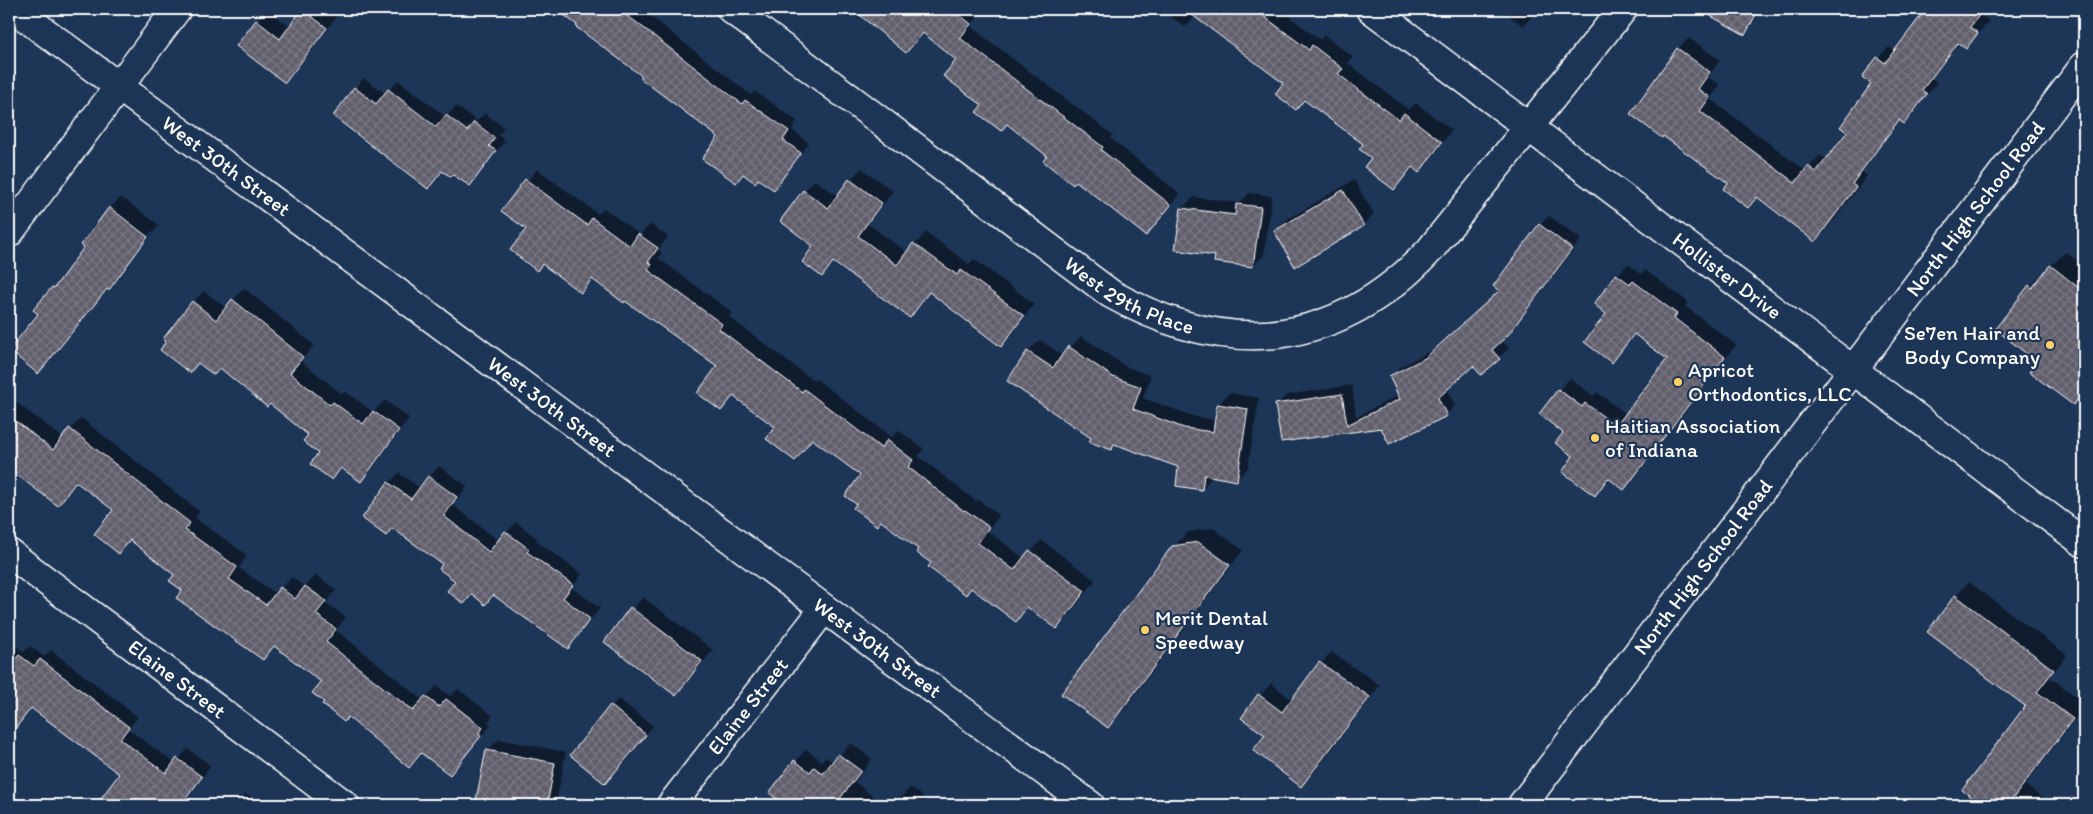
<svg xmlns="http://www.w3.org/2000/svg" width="2093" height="814" viewBox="0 0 2093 814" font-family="Itim,sans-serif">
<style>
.shadow{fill:#0007;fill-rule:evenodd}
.building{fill:url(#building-cross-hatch);stroke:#fff}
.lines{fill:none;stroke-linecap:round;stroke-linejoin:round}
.minor-casing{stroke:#fff;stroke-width:31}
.tertiary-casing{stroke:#fff;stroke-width:31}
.minor{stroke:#1d3557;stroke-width:28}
.tertiary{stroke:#1d3557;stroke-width:28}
.poi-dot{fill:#ffd166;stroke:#1d3557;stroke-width:2}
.labels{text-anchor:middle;stroke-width:4.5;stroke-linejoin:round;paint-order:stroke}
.street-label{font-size:21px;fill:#fff;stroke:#1d3557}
.poi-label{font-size:21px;fill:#fff;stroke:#1d3557;text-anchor:start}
</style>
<defs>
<pattern id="building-cross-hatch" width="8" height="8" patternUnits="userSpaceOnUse" patternTransform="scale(1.25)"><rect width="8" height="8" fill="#625f6d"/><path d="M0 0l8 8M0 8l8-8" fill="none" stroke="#7a7783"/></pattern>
</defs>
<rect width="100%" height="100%" fill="#1d3557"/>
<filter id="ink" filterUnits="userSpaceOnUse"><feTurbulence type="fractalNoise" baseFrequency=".02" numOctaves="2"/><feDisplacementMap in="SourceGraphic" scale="10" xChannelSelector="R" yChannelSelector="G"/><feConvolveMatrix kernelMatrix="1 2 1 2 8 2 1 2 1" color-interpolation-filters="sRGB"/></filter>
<g filter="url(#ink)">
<!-- shadow -->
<path class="shadow" d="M 305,9 L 328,9 L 337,16 L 296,70 L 285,81 L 257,21 L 268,10 L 291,27 Z
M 556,9 L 641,9 L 751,95 L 755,91 L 797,121 L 792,130 L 809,143 L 774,189 L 759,178 L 744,174 L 736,182 L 720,136 Z
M 846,9 L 976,9 L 981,13 L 970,26 L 1113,135 L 1110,138 L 1180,194 L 1146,234 L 1049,155 L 957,59 L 924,32 L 906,51 L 863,16 L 859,19 Z
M 1165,9 L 1279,9 L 1320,40 L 1324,35 L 1353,57 L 1348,63 L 1409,110 L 1416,103 L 1452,130 L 1430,160 L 1419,171 L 1414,167 L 1394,189 L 1365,144 L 1306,99 L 1296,109 L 1285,83 L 1196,16 L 1185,27 L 1163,11 Z
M 1500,9 L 1539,9 L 1523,26 Z
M 1713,9 L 1761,9 L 1752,25 L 1744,33 L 1710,14 Z
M 1928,9 L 1985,9 L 1981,15 L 1989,21 L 1966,47 L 1960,42 L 1932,78 L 1937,82 L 1915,111 L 1904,122 L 1900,120 L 1862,172 L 1867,176 L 1827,229 L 1815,240 L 1758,197 L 1748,207 L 1730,183 L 1663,134 L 1678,49 L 1689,38 L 1720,60 L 1708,77 L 1720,85 L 1710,99 L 1806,171 L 1820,155 L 1827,160 L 1849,132 L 1873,84 L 1878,58 L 1889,47 L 1896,51 Z
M 364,78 L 386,94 L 398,80 L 446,117 L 456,106 L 477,121 L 485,113 L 504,128 L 498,135 L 505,141 L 470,184 L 443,170 L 428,187 L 355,88 Z
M 9,115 L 16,120 L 9,129 Z
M 861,168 L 893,191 L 868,224 L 908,253 L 926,232 L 969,264 L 974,259 L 1034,304 L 1012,334 L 1001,346 L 931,291 L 910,317 L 835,261 L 822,276 L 804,191 L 815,180 L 838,196 Z
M 537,169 L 598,214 L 604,208 L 640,235 L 650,224 L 668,237 L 658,250 L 662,253 L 658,258 L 732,312 L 729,317 L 814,381 L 816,379 L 892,437 L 898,430 L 924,449 L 918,456 L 976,501 L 977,499 L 999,515 L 988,531 L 1025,559 L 1041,540 L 1095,580 L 1068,617 L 1057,628 L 1029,607 L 1016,620 L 972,588 L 966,593 L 920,549 L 857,504 L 862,475 L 813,438 L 795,460 L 777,427 L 734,395 L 721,410 L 718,366 L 593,279 L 581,291 L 543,263 L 537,269 L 528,229 L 503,211 Z
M 1354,180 L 1374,214 L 1363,225 L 1275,231 L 1286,220 Z
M 1249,193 L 1272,196 L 1264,255 L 1253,266 L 1216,255 L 1177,249 L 1182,208 L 1194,197 L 1240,203 Z
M 121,197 L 159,225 L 120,277 L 108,288 L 38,372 L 39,313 L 35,310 L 64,277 L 110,208 ZM 151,231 L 153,232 L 120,278 L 117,278 Z
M 1549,216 L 1581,239 L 1517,324 L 1501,340 L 1509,348 L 1482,374 L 1474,364 L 1447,388 L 1455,405 L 1446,415 L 1282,441 L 1277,405 L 1286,395 L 1352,385 L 1356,417 L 1399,395 L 1390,377 L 1400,367 L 1436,348 L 1501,291 L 1539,225 Z
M 2066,252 L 2084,266 L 2084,392 L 2073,404 L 2038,361 L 1997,328 L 2030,286 Z
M 1628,264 L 1641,274 L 1645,270 L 1688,302 L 1685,306 L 1736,345 L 1635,477 L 1624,488 L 1610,477 L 1595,494 L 1565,432 L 1559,390 L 1570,378 L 1593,396 L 1597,392 L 1626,414 L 1668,359 L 1635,334 L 1611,361 L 1608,313 L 1617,275 Z
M 244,288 L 314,345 L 301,361 L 342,394 L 345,391 L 373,412 L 385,400 L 409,418 L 372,469 L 361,481 L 343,468 L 332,479 L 310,435 L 193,302 L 204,291 L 226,308 Z
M 1081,336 L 1125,366 L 1151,376 L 1143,398 L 1196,417 L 1216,420 L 1218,405 L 1229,393 L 1259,398 L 1248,468 L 1237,479 L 1213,476 L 1202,489 L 1180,467 L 1117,444 L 1112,449 L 1009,380 L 1028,351 L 1040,340 L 1063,356 Z
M 9,397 L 63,438 L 81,418 L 200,512 L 195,518 L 247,555 L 239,568 L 276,594 L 292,577 L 305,587 L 316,575 L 336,590 L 326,603 L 346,617 L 336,630 L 423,700 L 437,686 L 450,696 L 458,689 L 493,716 L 488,722 L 491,725 L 450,774 L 422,752 L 409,766 L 349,716 L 326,702 L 323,682 L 275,646 L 263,659 L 184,589 L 175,574 L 131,539 L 119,552 L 115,510 L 78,482 L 58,504 L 9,467 Z
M 439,466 L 467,486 L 453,505 L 499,541 L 516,522 L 538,539 L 536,541 L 582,574 L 572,588 L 600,608 L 568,648 L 494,594 L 485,603 L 473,593 L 464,603 L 456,581 L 444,564 L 394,527 L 386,535 L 389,483 L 399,473 L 420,488 Z
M 1213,528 L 1243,550 L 1122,712 L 1107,727 L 1173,547 L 1188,532 Z
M 1969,582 L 2067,655 L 2050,677 L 2084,703 L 2084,707 L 2025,785 L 2052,805 L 1984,805 L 1964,790 L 2027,706 L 1955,596 Z
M 643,597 L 713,650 L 676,695 L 606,642 Z
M 9,641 L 24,652 L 30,646 L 44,657 L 51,650 L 138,717 L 128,729 L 175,763 L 188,749 L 211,766 L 182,805 L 99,804 L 121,774 L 32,708 L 20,721 L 9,713 Z
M 1331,652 L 1380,685 L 1313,774 L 1301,785 L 1266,735 L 1242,718 L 1271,683 L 1292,700 Z
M 619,699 L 653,726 L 605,783 L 611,706 Z
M 499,739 L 566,752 L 557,798 L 550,805 L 477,805 L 487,751 Z
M 851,743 L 872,759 L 855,782 L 884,805 L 787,805 L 770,793 L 806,749 L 822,761 L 826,757 L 833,762 Z
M 911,787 L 933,805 L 894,805 Z
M 246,794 L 260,805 L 236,805 Z"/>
<!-- building -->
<path class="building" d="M 302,9 L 327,28 L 285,83 L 236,46 L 256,20 L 280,39 Z
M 556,9 L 619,9 L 742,104 L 745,100 L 789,131 L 783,140 L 801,153 L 774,190 L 758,179 L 755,183 L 743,174 L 736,183 L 702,159 L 718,137 L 640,78 L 642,76 L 576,27 L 577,25 Z
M 852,9 L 952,9 L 971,24 L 960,38 L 1103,147 L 1101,150 L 1171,205 L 1146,236 L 1076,181 L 1073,185 L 1043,161 L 1047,156 L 1007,124 L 1001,131 L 976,112 L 982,105 L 943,76 L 956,60 L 923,33 L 906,53 Z
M 1184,9 L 1254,9 L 1309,50 L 1312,45 L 1343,69 L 1338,74 L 1399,120 L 1404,113 L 1442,142 L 1419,173 L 1412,167 L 1394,190 L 1364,167 L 1371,158 L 1359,149 L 1363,144 L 1304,100 L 1296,110 L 1275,94 L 1283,83 Z
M 1698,9 L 1759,9 L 1745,35 Z
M 1926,9 L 1984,9 L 1970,27 L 1978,33 L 1966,49 L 1958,43 L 1922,90 L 1927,94 L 1904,124 L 1899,120 L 1852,184 L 1856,187 L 1815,242 L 1757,197 L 1748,208 L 1723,189 L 1728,183 L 1663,136 L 1662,138 L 1630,114 L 1677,48 L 1710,72 L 1698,89 L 1710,97 L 1700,111 L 1795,183 L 1808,166 L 1816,172 L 1847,132 L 1840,127 L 1871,84 L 1862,77 L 1877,57 L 1885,63 Z
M 354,87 L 376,104 L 388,89 L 436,127 L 446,115 L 467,131 L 474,122 L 495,138 L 489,146 L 496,151 L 470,186 L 453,175 L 451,177 L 442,171 L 428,189 L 333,116 Z
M 525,179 L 587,225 L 592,218 L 630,246 L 638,234 L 658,248 L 648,262 L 652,264 L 648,270 L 722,324 L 719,329 L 802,392 L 804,389 L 881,448 L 887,440 L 913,460 L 908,467 L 964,511 L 965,510 L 989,527 L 978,543 L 1014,570 L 1029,550 L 1085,591 L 1057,629 L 1027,607 L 1016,622 L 971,588 L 966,595 L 928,567 L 931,563 L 916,552 L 918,549 L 881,521 L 877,526 L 853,508 L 856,504 L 845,496 L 860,475 L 812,439 L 795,461 L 766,439 L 775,427 L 733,396 L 721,411 L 697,393 L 717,366 L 625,301 L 624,303 L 592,279 L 581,293 L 542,264 L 537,271 L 510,250 L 526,229 L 501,211 Z
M 849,179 L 882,203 L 858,236 L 897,265 L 913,243 L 957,275 L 961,270 L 1024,316 L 1001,347 L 929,292 L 910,318 L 833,262 L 822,277 L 802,262 L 813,246 L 780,221 L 803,190 L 828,208 Z
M 1343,190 L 1364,226 L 1295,267 L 1274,231 Z
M 1236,204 L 1261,207 L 1253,267 L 1214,262 L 1215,256 L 1175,250 L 1181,208 L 1235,215 Z
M 109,207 L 148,237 L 109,290 L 107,289 L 38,374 L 9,350 L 38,314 L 33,310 L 52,287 L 54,288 L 84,247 L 81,245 Z
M 1539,224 L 1572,249 L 1508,335 L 1492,350 L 1500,359 L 1481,375 L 1473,366 L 1438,398 L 1447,416 L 1389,444 L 1381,428 L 1281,442 L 1275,404 L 1342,394 L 1347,425 L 1400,399 L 1389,376 L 1425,358 L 1499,291 L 1493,286 Z
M 2050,265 L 2084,292 L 2084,390 L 2073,405 L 2029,372 L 2037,362 L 1995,329 L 2029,285 L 2032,288 Z
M 1616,274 L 1630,284 L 1633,281 L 1677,314 L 1674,318 L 1725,357 L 1624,490 L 1608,478 L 1595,496 L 1562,472 L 1573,456 L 1555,443 L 1563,433 L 1539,414 L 1558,389 L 1582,407 L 1585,403 L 1616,426 L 1667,359 L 1634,334 L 1612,363 L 1584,342 L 1606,314 L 1594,304 Z
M 232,299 L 303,357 L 290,373 L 330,405 L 333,402 L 363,424 L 373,411 L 399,430 L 361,482 L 341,468 L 332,480 L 310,464 L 318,453 L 303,441 L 308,435 L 270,404 L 267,407 L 220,368 L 214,375 L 198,363 L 190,373 L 160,350 L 166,341 L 163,339 L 192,301 L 216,320 Z
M 1068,346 L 1113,377 L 1141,387 L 1133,409 L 1184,428 L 1213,432 L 1217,404 L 1248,409 L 1237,481 L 1204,475 L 1202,490 L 1176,486 L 1178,467 L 1114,444 L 1112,450 L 1089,442 L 1091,438 L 1007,381 L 1027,351 L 1053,368 Z
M 9,416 L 53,450 L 69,428 L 190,523 L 185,530 L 237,567 L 229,579 L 266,605 L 280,587 L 295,599 L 305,586 L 326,601 L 316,614 L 336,629 L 326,642 L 413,711 L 425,696 L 439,707 L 446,699 L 483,728 L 478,734 L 481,736 L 450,775 L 421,753 L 409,768 L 348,717 L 344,722 L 322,704 L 324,702 L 312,693 L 321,682 L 274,646 L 263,660 L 176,598 L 182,590 L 169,581 L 174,575 L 130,540 L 119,554 L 94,534 L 113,510 L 76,482 L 58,506 L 9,469 Z
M 428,476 L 457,497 L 444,516 L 489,552 L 505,531 L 529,549 L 527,552 L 573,585 L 563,598 L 590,619 L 568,649 L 493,595 L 485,605 L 472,594 L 464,604 L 447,591 L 455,581 L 439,569 L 442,564 L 392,528 L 386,536 L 362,518 L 388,482 L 411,499 Z
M 1198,542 L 1230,565 L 1108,728 L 1061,694 L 1172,546 Z
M 1955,595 L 2054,670 L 2037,692 L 2073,719 L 2008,805 L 1982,805 L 1962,790 L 2025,706 L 1927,632 Z
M 630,607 L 702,661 L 676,696 L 604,642 Z
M 19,655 L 34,666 L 40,659 L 129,727 L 120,739 L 166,773 L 177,758 L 202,777 L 181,805 L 96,805 L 119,774 L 31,708 L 9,737 L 9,668 Z
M 1319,662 L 1370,697 L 1301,787 L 1253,750 L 1265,735 L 1241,718 L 1258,694 L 1282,712 Z
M 610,705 L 646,735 L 605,784 L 570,755 Z
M 486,750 L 555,763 L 547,805 L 475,805 Z
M 838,754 L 861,771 L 835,805 L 785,805 L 769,793 L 794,760 L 810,772 L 814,767 L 823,774 Z"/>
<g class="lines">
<!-- minor casing -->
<g class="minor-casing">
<g id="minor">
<path id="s1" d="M 731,9 L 1111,294 C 1228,359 1337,349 1430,250 L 1623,9"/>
<path id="s2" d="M 1371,9 L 2084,543"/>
<path d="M 9,233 L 177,9"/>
<path id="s3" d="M 9,553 L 345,805"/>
<path id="s4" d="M 671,805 L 824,609"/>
</g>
</g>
<!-- tertiary casing -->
<g class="tertiary-casing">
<g id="tertiary">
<path id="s5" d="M 14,9 L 1090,805"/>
<path id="s6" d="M 1522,805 L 2084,66"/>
</g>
</g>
<!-- minor -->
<use href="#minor" class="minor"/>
<!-- tertiary -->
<use href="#tertiary" class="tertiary"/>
</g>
</g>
<!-- markers -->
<g class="poi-dot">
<circle cx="2050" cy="345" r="5"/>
<circle cx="1678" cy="382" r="5"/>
<circle cx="1595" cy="438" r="5"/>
<circle cx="1145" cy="630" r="5"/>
</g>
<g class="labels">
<!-- street labels -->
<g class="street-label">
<text dy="7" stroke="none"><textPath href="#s5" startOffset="264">West 30th Street</textPath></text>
<text dy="7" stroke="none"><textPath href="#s6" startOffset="749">North High School Road</textPath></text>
<text dy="7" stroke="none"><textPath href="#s2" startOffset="445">Hollister Drive</textPath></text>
<text dy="7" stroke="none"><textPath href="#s1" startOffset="492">West 29th Place</textPath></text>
<text dy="7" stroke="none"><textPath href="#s5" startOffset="669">West 30th Street</textPath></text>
<text dy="7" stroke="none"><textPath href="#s6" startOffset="299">North High School Road</textPath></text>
<text dy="7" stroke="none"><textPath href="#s5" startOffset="1074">West 30th Street</textPath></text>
<text dy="7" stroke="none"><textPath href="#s3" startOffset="210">Elaine Street</textPath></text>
<text dy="7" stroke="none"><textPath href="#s4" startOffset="125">Elaine Street</textPath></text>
</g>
<!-- poi labels -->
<g class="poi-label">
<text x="2040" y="340" text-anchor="end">Se7en Hair and<tspan x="2040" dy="24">Body Company</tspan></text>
<text x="1688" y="377">Apricot<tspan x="1688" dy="24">Orthodontics, LLC</tspan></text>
<text x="1605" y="433">Haitian Association<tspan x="1605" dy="24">of Indiana</tspan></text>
<text x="1155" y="625">Merit Dental<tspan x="1155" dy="24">Speedway</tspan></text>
</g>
</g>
<!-- margin -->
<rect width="2093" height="814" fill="none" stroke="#1d3557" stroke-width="30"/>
<rect x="15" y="15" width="2063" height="784" fill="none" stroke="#fff" stroke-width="2" filter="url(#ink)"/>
</svg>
